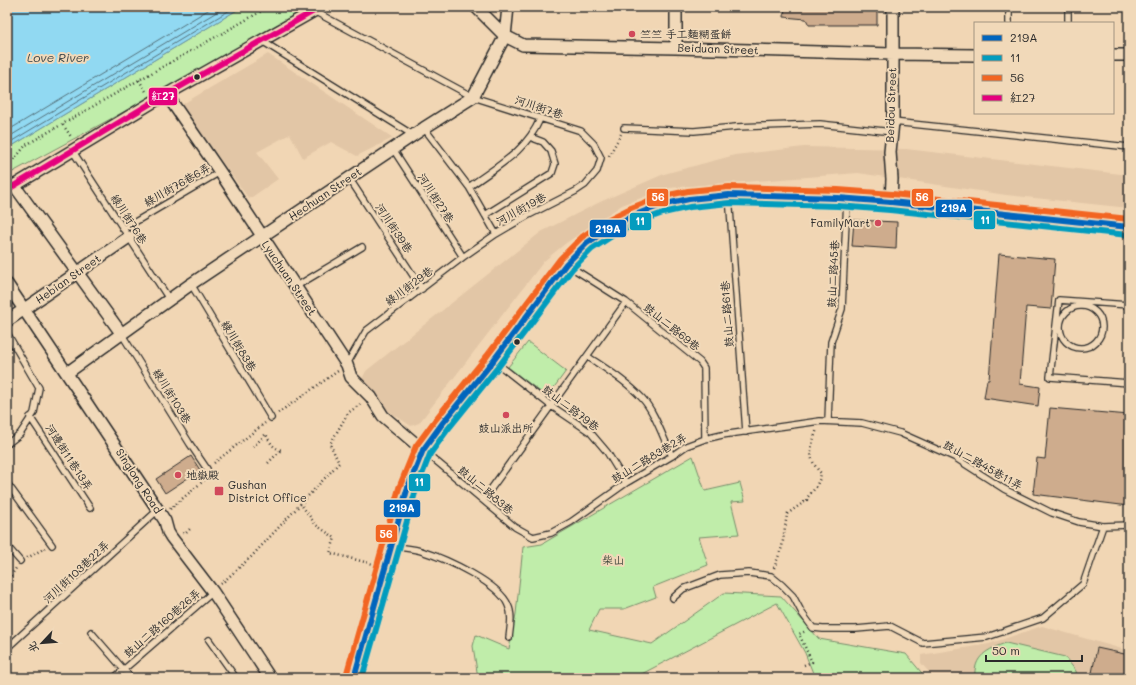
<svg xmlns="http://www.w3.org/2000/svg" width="1136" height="685" viewBox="0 0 1136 685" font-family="Mali,'LXGW WenKai TC',sans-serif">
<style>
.built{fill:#e2c6a6}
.green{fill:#c0edaa;stroke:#768c6a}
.water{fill:#91d9f2;stroke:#6893a2}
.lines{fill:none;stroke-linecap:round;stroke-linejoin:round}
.shore{stroke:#54717b;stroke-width:1}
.building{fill:#ceac8d;stroke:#2b2b2b}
.service-casing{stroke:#2b2b2b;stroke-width:8}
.minor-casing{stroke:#2b2b2b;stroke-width:14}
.tertiary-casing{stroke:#2b2b2b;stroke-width:17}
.path{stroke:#2b2b2b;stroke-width:2.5;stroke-dasharray:1 3;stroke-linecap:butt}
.service{stroke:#f1d9b9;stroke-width:5.5}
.minor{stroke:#f1d9b9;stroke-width:11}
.tertiary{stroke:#f1d9b9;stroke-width:14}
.bus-1-casing{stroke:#f1d9b9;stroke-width:9}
.bus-2-casing{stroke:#f1d9b9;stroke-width:9}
.bus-3-casing{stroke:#f1d9b9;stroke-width:9}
.bus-4-casing{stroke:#f1d9b9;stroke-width:9}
.bus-1{stroke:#0065bd;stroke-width:6}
.bus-2{stroke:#049cbe;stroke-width:6}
.bus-3{stroke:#f26522;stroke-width:6}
.bus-4{stroke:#e5007d;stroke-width:6}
.poi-dot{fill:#d1495b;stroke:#f1d9b9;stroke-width:1.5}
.bus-dot{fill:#2b2b2b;stroke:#f1d9b9;stroke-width:1.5}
.labels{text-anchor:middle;stroke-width:4;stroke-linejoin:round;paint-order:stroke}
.poi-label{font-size:11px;fill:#2b2b2b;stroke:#f1d9b9;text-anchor:start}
.street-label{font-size:11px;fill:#2b2b2b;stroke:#f1d9b9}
.park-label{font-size:11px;fill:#41483e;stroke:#f1d9b9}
.water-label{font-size:12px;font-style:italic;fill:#3a4549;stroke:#f1d9b9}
.line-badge{stroke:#f1d9b9;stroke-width:1.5}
.badge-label{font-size:11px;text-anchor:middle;font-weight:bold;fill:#fff}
</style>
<rect width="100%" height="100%" fill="#f1d6b4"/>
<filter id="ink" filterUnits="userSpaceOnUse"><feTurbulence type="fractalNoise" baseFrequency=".025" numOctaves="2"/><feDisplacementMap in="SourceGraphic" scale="8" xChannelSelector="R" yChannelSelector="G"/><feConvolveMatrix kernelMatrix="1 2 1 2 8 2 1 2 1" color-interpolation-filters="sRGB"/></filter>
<g filter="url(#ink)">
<!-- built -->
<path class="built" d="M 268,54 L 393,138 L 357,156 L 331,142 L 303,158 L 290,134 L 257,152 L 278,179 L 249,199 L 181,105 Z
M 804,147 L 906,149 L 1129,175 L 1129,208 L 1006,195 L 858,173 L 668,188 L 622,205 L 566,243 L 544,261 L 419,423 L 411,426 L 387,410 L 360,383 L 366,371 L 541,232 L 600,202 L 664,174 L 735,155 Z
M 1042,626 L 1129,651 L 1129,678 L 934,678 L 921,663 L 921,655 L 989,644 Z"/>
<!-- green -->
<path class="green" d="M 242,7 L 308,7 L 153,96 L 7,175 L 7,149 Z
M 528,342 L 566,371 L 547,397 L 508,367 Z
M 693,456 L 705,491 L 740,483 L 745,501 L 731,502 L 739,534 L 699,537 L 708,565 L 653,587 L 656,597 L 624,609 L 599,609 L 589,630 L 652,644 L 724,593 L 781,596 L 819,639 L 906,654 L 926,678 L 815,678 L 805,653 L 777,603 L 634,678 L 478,678 L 473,646 L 476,635 L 509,649 L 516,614 L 523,547 L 542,544 Z
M 1006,643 L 1065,657 L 1076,671 L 1077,678 L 975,678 C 973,656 988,649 1006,643 Z"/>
<!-- water -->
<path class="water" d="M 7,7 L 242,7 L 7,149 Z"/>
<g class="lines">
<!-- shore -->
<path class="shore" d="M 7,131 L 213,7
M 7,138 L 225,7
M 7,144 L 235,7"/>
</g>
<!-- building -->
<path class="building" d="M 785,7 L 877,7 L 877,25 L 809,25 L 806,19 L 784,17 Z
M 854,220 L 897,222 L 896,249 L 852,246 Z
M 999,254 L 1055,259 L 1051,309 L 1026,307 L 1020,384 L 1040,387 L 1038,406 L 984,398 L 987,380 L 989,380 Z
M 1050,408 L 1129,415 L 1129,506 L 1033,494 L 1037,458 L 1045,459 Z
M 191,456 L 200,470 L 165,493 L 156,479 Z
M 1097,648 L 1129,655 L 1129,678 L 1114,675 L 1113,678 L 1091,678 Z"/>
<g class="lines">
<!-- service casing -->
<g class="service-casing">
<path id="service" d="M 1009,7 L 1009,23
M 314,11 L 473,97 L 581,131 L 594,144 L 601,158 L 597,171 L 585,185 L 576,191 L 527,216 L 496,234 L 469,187 L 424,128
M 1068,23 L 1068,7
M 262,41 L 413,135
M 893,122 L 1129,147
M 624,128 L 694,131 L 736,127 L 820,124 L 893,132
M 393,149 L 463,257
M 72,150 L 169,299
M 349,178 L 422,289
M 469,187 C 497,166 526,152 540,119
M 729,195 L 746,432
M 485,215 L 552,173 L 555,164 L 551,151 L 543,142 L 530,137
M 123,229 L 220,172
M 566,264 L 626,302 L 700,362 L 704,368 L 705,439
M 191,284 L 271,418
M 295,287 L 362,247
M 1129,305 L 1059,300 L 1050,377 L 1129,383
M1060 327a21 21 0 1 1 42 0a21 21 0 1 1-42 0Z
M 7,333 L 39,388 L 34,413 L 20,434 L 7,444
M 121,333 L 190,444 L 207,469
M 587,356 C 606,369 626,381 642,398 C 655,412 663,438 672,456
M 494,361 L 550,405 L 590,432 L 607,452 L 626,483
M 347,364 L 366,331 L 463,257 L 496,234
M 30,417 L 90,508
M 828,421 L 831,342 L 842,309 L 847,199
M 423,450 L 515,527 L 533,537 L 551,533 L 571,522 L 626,483 L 672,456 L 686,446 L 705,439 L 722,435 L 820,421 L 862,423 L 900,433 L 954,457 L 1004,489 L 1052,513 L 1079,522 L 1103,526 L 1129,525
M 7,483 L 52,545
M 483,500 L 626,302
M 7,546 L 20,561
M 391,546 C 401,548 414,548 424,552 C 446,559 499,583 508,605 C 513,615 510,628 509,638
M 673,598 L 683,589 L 720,575 L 749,573 L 771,576 L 782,585 L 793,596 L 802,613 L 813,628 L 823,629 L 856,629 L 890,626 L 923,643 L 987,637 L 1043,618 L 1083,584 L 1103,526
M 91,632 L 131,678
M 209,640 L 236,678
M 7,648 L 158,510
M 114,678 L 213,592"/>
</g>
<!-- minor casing -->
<g class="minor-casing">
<path id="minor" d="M 476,7 L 505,36 L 523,45 L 676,48 L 893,54 L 975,55
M 676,48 L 676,7
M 1113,55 L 1129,55
M 167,95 L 220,172 L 347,365 L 351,377 L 371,397 L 383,416 L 423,450
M 14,185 L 121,333
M 7,190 L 153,102 L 321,7
M 891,202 L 892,179 L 890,152 L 893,122 L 893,7
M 7,284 L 158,510 L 165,521 L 168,532 L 171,537 L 213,592 L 270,678
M 7,321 L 129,237
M 67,373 L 191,284 L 424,128 L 473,97 L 505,36 L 508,7"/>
</g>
<!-- tertiary casing -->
<g class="tertiary-casing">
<path id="tertiary" d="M 354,678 L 407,490 L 423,450 L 442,424 L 493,361 L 566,264 L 587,243 L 611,227 L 635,215 L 661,205 L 689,199 L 729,195 L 838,198 L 891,202 L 1129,227"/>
</g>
<!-- path -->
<path class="path" d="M 139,80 L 147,93
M 63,125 L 72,138
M 609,156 L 621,134
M 7,164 L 13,161 L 26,145 L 139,80 L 269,7
M 278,413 L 338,371
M 253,447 L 266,434 C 270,442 272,448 282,450
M 214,463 L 265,423
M 268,463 L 281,450
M 300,503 L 316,525 L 335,538 L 330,553 L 373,564
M 170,509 L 208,477
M 183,533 L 185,534 L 190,529
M 27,558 L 45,548
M 774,568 L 782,547 L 787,514 L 807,500 L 807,498 L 816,487 L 820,478 L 821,473 C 806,458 811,447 817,429
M 7,576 L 11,576 L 16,568
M 221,584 L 251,557 L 339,463 L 330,444 L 348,413 L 362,403
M 804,665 L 812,662 L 799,634 L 806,631"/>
<!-- service -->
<use href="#service" class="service"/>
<!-- minor -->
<use href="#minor" class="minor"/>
<!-- tertiary -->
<use href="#tertiary" class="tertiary"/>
<!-- bus-1 casing -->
<g class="bus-1-casing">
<path id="bus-1" d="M 354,678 L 407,490 L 423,450 L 442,424 L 493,361 L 566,264 L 587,243 L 611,227 L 635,215 L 661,205 L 689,199 L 729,195 L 838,198 L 891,202 L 1129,227"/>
</g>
<!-- bus-2 casing -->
<g class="bus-2-casing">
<path id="bus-2" d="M 362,678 L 415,493 L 430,454 L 448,429 L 499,366 L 572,269 L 592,249 L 615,234 L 638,222 L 663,213 L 690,207 L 729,203 L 838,206 L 890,210 L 1128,235"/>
</g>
<!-- bus-3 casing -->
<g class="bus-3-casing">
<path id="bus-3" d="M 346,676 L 399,488 L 416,446 L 436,419 L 487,356 L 560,259 L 582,237 L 607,220 L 631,208 L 659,197 L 688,191 L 729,187 L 838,190 L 892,194 L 1129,219"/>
</g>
<!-- bus-4 casing -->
<g class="bus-4-casing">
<path id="bus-4" d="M 7,190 L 153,102 L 321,7"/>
</g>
<!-- bus-1 -->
<use href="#bus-1" class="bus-1"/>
<!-- bus-2 -->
<use href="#bus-2" class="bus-2"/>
<!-- bus-3 -->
<use href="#bus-3" class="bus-3"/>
<!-- bus-4 -->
<use href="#bus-4" class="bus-4"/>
</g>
</g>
<!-- markers -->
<g class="poi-dot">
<circle cx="632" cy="34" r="4"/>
<circle cx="878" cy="223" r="4"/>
<circle cx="506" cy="415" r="4"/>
<circle cx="178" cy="475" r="4"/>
<rect x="214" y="486" width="10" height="10" rx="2"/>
</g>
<g class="bus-dot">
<circle cx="197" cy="77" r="3.5"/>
<circle cx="517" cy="342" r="3.5"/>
</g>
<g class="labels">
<!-- poi labels -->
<g class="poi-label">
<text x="640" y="38">竺竺 手工麵糊蛋餅</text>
<text x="870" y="227" text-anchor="end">FamilyMart</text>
<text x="506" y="432" text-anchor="middle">鼓山派出所</text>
<text x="186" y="479">地嶽殿</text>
<text x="228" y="489">Gushan<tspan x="228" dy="13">District Office</tspan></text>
</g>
<!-- street labels -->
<g class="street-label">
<text transform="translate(718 49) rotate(2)" y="4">Beiduan Street</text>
<text transform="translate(891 105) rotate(-88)" y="4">Beidou Street</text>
<text transform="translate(539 107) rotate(18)" y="4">河川街7巷</text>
<text transform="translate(177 185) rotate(-30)" y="4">綠川街76巷6弄</text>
<text transform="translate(325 194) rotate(-34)" y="4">Hechuan Street</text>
<text transform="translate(436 198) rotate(57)" y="4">河川街27巷</text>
<text transform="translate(521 209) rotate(-29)" y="4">河川街19巷</text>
<text transform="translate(129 219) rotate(57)" y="4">綠川街76巷</text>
<text transform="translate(394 228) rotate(56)" y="4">河川街39巷</text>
<text transform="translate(833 274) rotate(-87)" y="4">鼓山二路45巷</text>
<text transform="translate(289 278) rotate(56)" y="4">Lyuchuan Street</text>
<text transform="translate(68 279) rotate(-35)" y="4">Hebian Street</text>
<text transform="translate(409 286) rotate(-37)" y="4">綠川街29巷</text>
<text transform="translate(727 314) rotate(-94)" y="4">鼓山二路61巷</text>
<text transform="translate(672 327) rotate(39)" y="4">鼓山二路69巷</text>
<text transform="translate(239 346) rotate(59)" y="4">綠川街83巷</text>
<text transform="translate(172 396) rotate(58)" y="4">綠川街103巷</text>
<text transform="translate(571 408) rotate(37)" y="4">鼓山二路79巷</text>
<text transform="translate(69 457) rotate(57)" y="4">河邊街11巷13弄</text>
<text transform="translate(649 458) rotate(-31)" y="4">鼓山二路83巷2弄</text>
<text transform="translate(983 465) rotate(29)" y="4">鼓山二路45巷11弄</text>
<text transform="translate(139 481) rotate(57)" y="4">Singlong Road</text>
<text transform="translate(486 490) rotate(40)" y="4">鼓山二路83巷</text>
<text transform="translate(76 572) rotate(-43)" y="4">河川街103巷22弄</text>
<text transform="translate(162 623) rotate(-41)" y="4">鼓山二路160巷26弄</text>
</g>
<!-- park labels -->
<g class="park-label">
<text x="613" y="564">柴山</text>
</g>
<!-- water labels -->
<g class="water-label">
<text x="58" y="62">Love River</text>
</g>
</g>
<g class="line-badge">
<rect x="148" y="87" width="30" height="19" rx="4" fill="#e5007d"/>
<rect x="911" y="188" width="23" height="19" rx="4" fill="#f26522"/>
<rect x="646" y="188" width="23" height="19" rx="4" fill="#f26522"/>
<rect x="935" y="199" width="38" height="19" rx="4" fill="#0065bd"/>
<rect x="973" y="210" width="23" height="20" rx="4" fill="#049cbe"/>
<rect x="629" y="212" width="23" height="19" rx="4" fill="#049cbe"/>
<rect x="589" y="219" width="38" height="19" rx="4" fill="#0065bd"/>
<rect x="408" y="473" width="23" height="19" rx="4" fill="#049cbe"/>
<rect x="383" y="499" width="38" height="19" rx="4" fill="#0065bd"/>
<rect x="375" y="524" width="23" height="19" rx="4" fill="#f26522"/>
</g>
<g class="badge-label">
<text x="163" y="100">紅27</text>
<text x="922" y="201">56</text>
<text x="658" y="201">56</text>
<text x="954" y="212">219A</text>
<text x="985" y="224">11</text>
<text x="640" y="225">11</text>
<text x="608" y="233">219A</text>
<text x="419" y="486">11</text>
<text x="402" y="512">219A</text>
<text x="386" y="538">56</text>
</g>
<!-- margin -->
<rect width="1136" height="685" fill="none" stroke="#f1d9b9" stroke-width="24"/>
<rect x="12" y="12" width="1112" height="661" fill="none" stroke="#2b2b2b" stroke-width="1.5" filter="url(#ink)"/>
<!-- legend -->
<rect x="974" y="22" width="140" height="92" fill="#f1d9b9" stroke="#a29380"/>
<rect x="982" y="35" width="20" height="6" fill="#0065bd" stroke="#a29380"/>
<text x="1010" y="42" font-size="12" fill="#2b2b2b">219A</text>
<rect x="982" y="55" width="20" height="6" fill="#049cbe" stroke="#a29380"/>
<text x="1010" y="62" font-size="12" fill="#2b2b2b">11</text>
<rect x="982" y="75" width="20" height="6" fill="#f26522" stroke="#a29380"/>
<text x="1010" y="82" font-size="12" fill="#2b2b2b">56</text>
<rect x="982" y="95" width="20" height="6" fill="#e5007d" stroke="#a29380"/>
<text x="1010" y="102" font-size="12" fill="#2b2b2b">紅27</text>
<!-- north arrow -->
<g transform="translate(42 643) rotate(244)" stroke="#f1d9b9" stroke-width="3" paint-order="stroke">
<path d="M0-3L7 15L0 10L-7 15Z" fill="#2b2b2b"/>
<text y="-6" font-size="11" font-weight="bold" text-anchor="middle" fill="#2b2b2b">北</text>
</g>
<!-- scale -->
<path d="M986 655v6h96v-6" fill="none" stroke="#2b2b2b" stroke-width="2"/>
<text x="992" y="655" font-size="12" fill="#2b2b2b" stroke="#f1d9b9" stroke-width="3" paint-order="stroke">50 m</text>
</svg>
